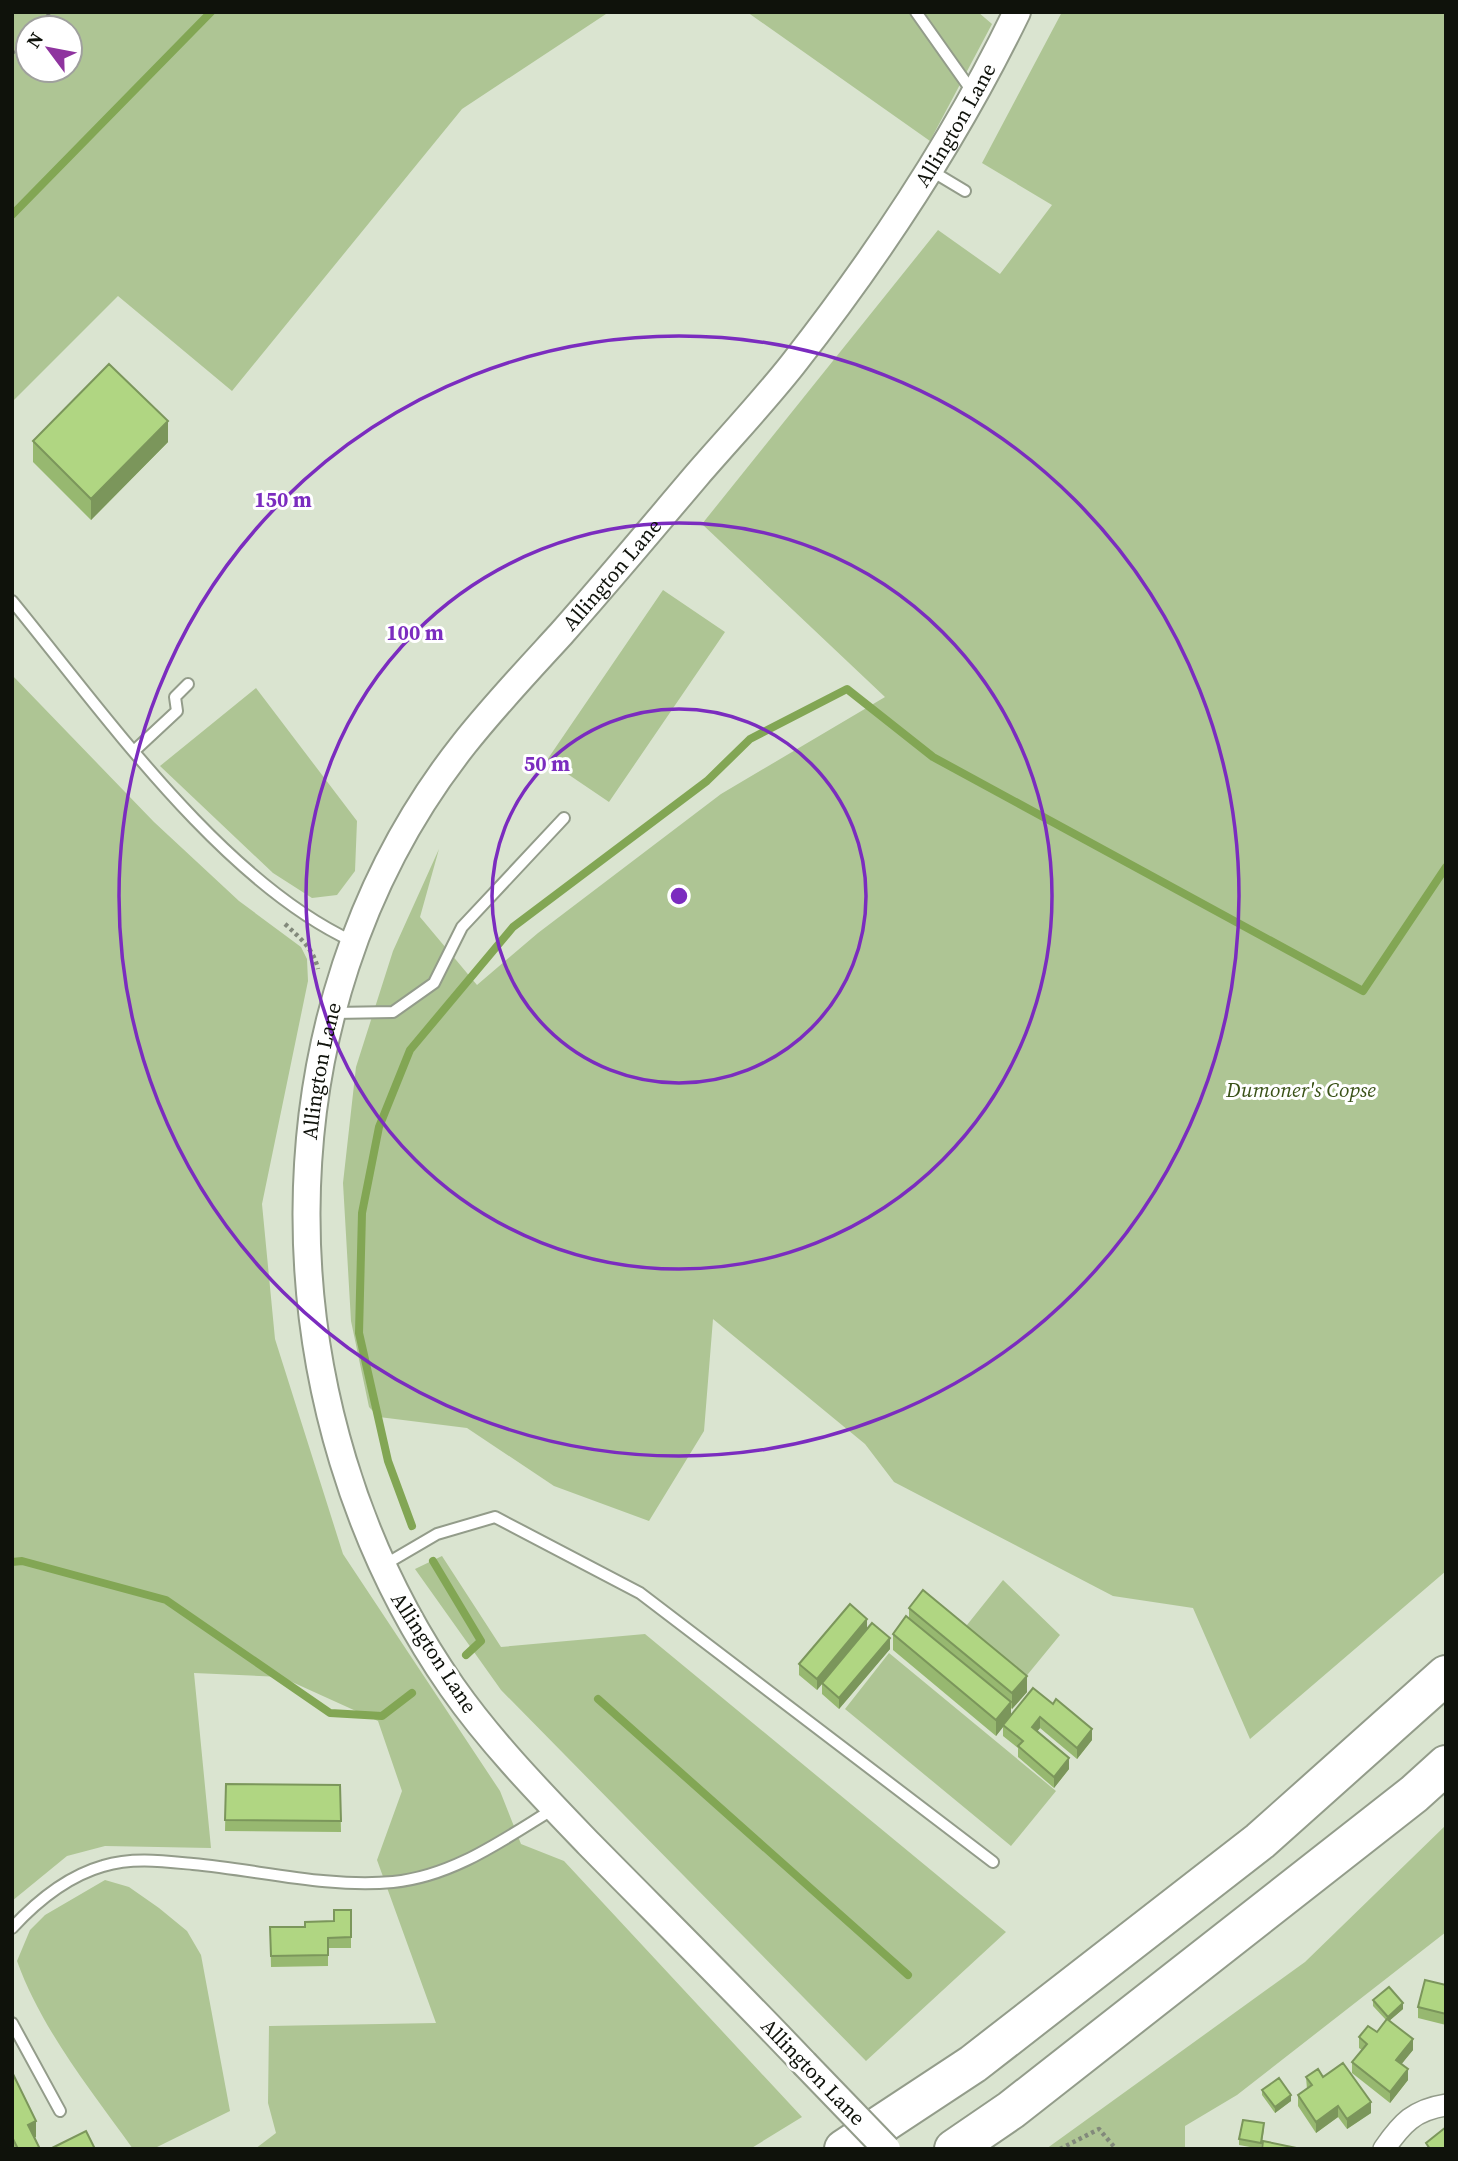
<svg xmlns="http://www.w3.org/2000/svg" width="1458" height="2161" viewBox="0 0 1458 2161" font-family="'Source Serif 4',serif">
<style>
.green{fill:#aec594;fill-rule:evenodd}
.lines{fill:none;stroke-linecap:round;stroke-linejoin:round}
.stream{stroke:#82a654;stroke-width:8}
.service-casing{stroke:#939c8a;stroke-width:14}
.minor-casing{stroke:#939c8a;stroke-width:24}
.tertiary-casing{stroke:#939c8a;stroke-width:30}
.motorway-casing{stroke:#939c8a;stroke-width:42}
.path{stroke:#82897b;stroke-width:4.5;stroke-dasharray:3.5 3.5;stroke-linecap:butt}
.service{stroke:#fff;stroke-width:10}
.minor{stroke:#fff;stroke-width:21}
.tertiary{stroke:#fff;stroke-width:26}
.motorway{stroke:#fff;stroke-width:38}
.tertiary-bridge-casing{stroke:#939c8a;stroke-width:30;stroke-linecap:butt}
.tertiary-bridge{stroke:#fff;stroke-width:26}
.wall{fill:#97b870}
.shaded-wall{fill:#7b965b}
.building{fill:#b0d682;stroke:#7b965b;stroke-width:2}
.ring{fill:none;stroke:#7b2cbf;stroke-width:3.5}
.labels{text-anchor:middle;stroke-width:6;stroke-linejoin:round;paint-order:stroke}
.street-label{font-size:21px;fill:#0f120b;stroke:#fff}
.park-label{font-size:21px;font-style:italic;fill:#3a5218;stroke:#fff}
.centre{fill:#7b2cbf;stroke:#fff;stroke-width:3.5}
.ring-label{font-size:21px;text-anchor:middle;font-weight:bold;fill:#7b2cbf;stroke:#fff;stroke-width:6;stroke-linejoin:round;paint-order:stroke}
</style>
<rect width="100%" height="100%" fill="#dae4d0"/>
<!-- green -->
<path class="green" d="M 12,12 L 609,12 L 462,109 L 232,391 L 118,296 L 12,402 ZM 28,28 L 70,28 L 70,70 L 28,70 Z
M 747,12 L 978,12 L 992,24 L 930,141 Z
M 1062,12 L 1446,12 L 1446,1571 L 1250,1739 L 1193,1608 L 1113,1596 L 894,1482 L 865,1444 L 713,1319 L 704,1431 L 649,1521 L 554,1486 L 467,1428 L 379,1417 L 369,1407 L 351,1321 L 343,1183 L 356,1067 L 393,951 L 439,849 L 420,917 L 477,985 L 538,933 L 721,794 L 885,697 L 702,524 L 938,230 L 1000,274 L 1052,205 L 982,163 Z
M 663,590 L 725,632 L 609,802 L 547,760 Z
M 12,675 L 154,822 L 239,901 L 301,947 L 307,959 L 308,981 L 262,1204 L 275,1339 L 343,1554 L 500,1791 L 521,1844 L 564,1861 L 802,2117 L 750,2149 L 255,2149 L 276,2133 L 268,2103 L 269,2026 L 436,2023 L 377,1860 L 402,1791 L 378,1721 L 281,1677 L 194,1673 L 211,1848 L 105,1846 L 67,1856 L 12,1901 Z
M 256,688 L 357,821 L 355,871 L 337,895 L 312,898 L 273,873 L 160,766 Z
M 442,1556 L 501,1647 L 645,1634 L 1006,1932 L 866,2061 L 501,1690 L 415,1569 Z
M 1003,1580 L 1060,1635 L 1019,1685 L 959,1635 Z
M 889,1653 L 1056,1791 L 1011,1846 L 845,1709 Z
M 1446,1825 L 1446,1932 L 1237,2095 L 1185,2126 L 1185,2149 L 1046,2149 L 1305,1962 Z
M 105,1880 L 129,1887 L 159,1908 L 187,1931 L 201,1955 L 230,2111 L 153,2149 L 133,2149 C 90,2089 42,2030 17,1961 L 30,1930 L 45,1915 Z"/>
<g class="lines">
<!-- stream -->
<path class="stream" d="M 12,215 L 211,12
M 412,1526 L 388,1461 L 359,1333 L 362,1213 L 379,1127 L 410,1050 L 513,927 L 707,781 L 750,739 L 847,689 L 933,757 L 1363,991 L 1446,867
M 433,1561 L 481,1641 L 466,1655
M 12,1562 L 22,1561 L 166,1600 L 330,1713 L 382,1716 L 412,1693
M 598,1699 L 908,1975"/>
<!-- service casing -->
<g class="service-casing">
<path id="service" d="M 916,12 L 974,94
M 930,170 L 965,191
M 12,601 C 103,712 221,880 352,941
M 134,751 L 177,711 L 175,697 L 188,684
M 334,1013 L 393,1012 L 434,983 L 462,927 L 564,818
M 384,1565 L 437,1534 L 495,1517 L 640,1593 L 993,1862
M 12,1928 C 37,1901 68,1876 103,1866 C 132,1857 163,1861 193,1864 C 259,1870 326,1888 393,1882 C 454,1876 504,1839 555,1808
M 12,2023 L 60,2111"/>
</g>
<!-- minor casing -->
<g class="minor-casing">
<path id="minor" d="M 1384,2149 C 1402,2123 1414,2110 1446,2105"/>
</g>
<!-- tertiary casing -->
<g class="tertiary-casing">
<g id="tertiary">
<path id="s1" d="M 804,2063 C 734,1989 661,1917 589,1844 C 541,1794 492,1744 452,1687 C 260,1411 252,1012 464,744 C 494,706 528,670 561,634 C 607,582 652,528 697,475 C 729,438 763,402 793,364 C 880,253 956,138 1017,12"/>
</g>
</g>
<!-- motorway casing -->
<g class="motorway-casing">
<path id="motorway" d="M 844,2149 L 973,2064 L 1260,1841 L 1446,1675
M 954,2149 L 1011,2110 L 1414,1794 L 1446,1765"/>
</g>
<!-- path -->
<path class="path" d="M 39,28 L 51,12
M 12,53 L 28,40
M 285,924 C 300,938 313,948 318,969
M 1060,2149 L 1099,2129 L 1116,2149"/>
<!-- service -->
<use href="#service" class="service"/>
<!-- minor -->
<use href="#minor" class="minor"/>
<!-- tertiary -->
<use href="#tertiary" class="tertiary"/>
<!-- motorway -->
<use href="#motorway" class="motorway"/>
<!-- tertiary-bridge casing -->
<g class="tertiary-bridge-casing">
<path id="tertiary-bridge" d="M 804,2063 L 887,2149"/>
</g>
<!-- tertiary-bridge -->
<use href="#tertiary-bridge" class="tertiary-bridge"/>
</g>
<!-- wall -->
<path class="wall" d="M 33,441 L 168,442 L 91,520 L 33,462 Z
M 909,1608 L 1027,1692 L 1012,1709 L 1011,1708 L 1011,1715 L 1033,1688 L 1092,1740 L 1077,1759 L 1040,1728 L 1037,1731 L 1069,1769 L 1054,1788 L 1018,1757 L 1018,1748 L 1003,1736 L 1003,1727 L 996,1736 L 893,1650 L 893,1634 L 909,1619 Z
M 867,1629 L 890,1649 L 839,1709 L 822,1694 L 822,1684 L 817,1690 L 799,1675 L 799,1664 Z
M 226,1784 L 340,1785 L 341,1832 L 225,1831 Z
M 351,1910 L 351,1948 L 328,1948 L 328,1966 L 271,1967 L 270,1927 L 305,1927 L 334,1921 Z
M 1446,1985 L 1446,2025 L 1418,2018 L 1418,2007 Z
M 1373,2000 L 1403,2009 L 1390,2020 L 1413,2050 L 1401,2064 L 1408,2080 L 1390,2103 L 1352,2073 L 1352,2062 L 1362,2050 L 1359,2048 L 1359,2037 L 1377,2032 L 1386,2020 L 1373,2006 Z
M 12,2072 L 36,2137 L 35,2137 L 40,2149 L 12,2149 Z
M 1306,2077 L 1323,2077 L 1371,2113 L 1347,2129 L 1338,2117 L 1316,2133 L 1298,2106 L 1298,2095 L 1307,2089 Z
M 1262,2090 L 1291,2101 L 1275,2113 L 1262,2095 Z
M 1264,2129 L 1261,2149 L 1239,2145 L 1239,2139 Z"/>
<!-- shaded-wall -->
<path class="shaded-wall" d="M 168,421 L 168,442 L 91,520 L 91,499 Z
M 867,1619 L 867,1630 L 817,1690 L 817,1679 Z
M 890,1638 L 890,1649 L 839,1709 L 839,1698 Z
M 1027,1676 L 1027,1692 L 1012,1709 L 1012,1693 Z
M 1011,1702 L 1011,1718 L 1003,1725 L 1003,1727 L 996,1736 L 996,1720 Z
M 1040,1717 L 1040,1728 L 1032,1738 L 1032,1727 Z
M 1092,1729 L 1092,1740 L 1077,1759 L 1077,1748 Z
M 1069,1758 L 1069,1769 L 1054,1788 L 1054,1777 Z
M 1403,2003 L 1403,2009 L 1388,2022 L 1388,2017 Z
M 1413,2039 L 1413,2050 L 1396,2071 L 1396,2060 Z
M 1408,2069 L 1408,2080 L 1390,2103 L 1390,2092 Z
M 1291,2095 L 1291,2101 L 1275,2113 L 1275,2107 Z
M 1371,2102 L 1371,2113 L 1347,2129 L 1347,2119 Z
M 1338,2106 L 1338,2117 L 1316,2133 L 1316,2122 Z
M 36,2121 L 36,2137 L 28,2141 L 28,2125 Z"/>
<!-- building -->
<path class="building" d="M 109,364 L 168,421 L 91,499 L 33,441 Z
M 923,1590 L 1027,1676 L 1012,1693 L 909,1608 Z
M 850,1604 L 867,1619 L 817,1679 L 799,1664 Z
M 906,1616 L 1011,1702 L 996,1720 L 893,1634 Z
M 872,1623 L 890,1638 L 839,1698 L 822,1683 Z
M 1033,1688 L 1053,1704 L 1056,1699 L 1092,1729 L 1077,1748 L 1040,1717 L 1032,1727 L 1069,1758 L 1054,1777 L 1018,1746 L 1023,1741 L 1003,1725 Z
M 226,1784 L 340,1785 L 341,1821 L 225,1820 Z
M 334,1910 L 351,1910 L 351,1937 L 328,1938 L 328,1955 L 271,1956 L 270,1927 L 305,1927 L 305,1922 L 334,1921 Z
M 1425,1980 L 1446,1985 L 1446,2014 L 1418,2007 Z
M 1389,1987 L 1403,2003 L 1388,2017 L 1373,2000 Z
M 1387,2019 L 1413,2039 L 1396,2060 L 1408,2069 L 1390,2092 L 1352,2062 L 1367,2044 L 1359,2037 L 1368,2026 L 1377,2032 Z
M 1343,2063 L 1371,2102 L 1347,2119 L 1338,2106 L 1316,2122 L 1298,2095 L 1312,2085 L 1306,2077 L 1318,2069 L 1323,2077 Z
M 12,2072 L 36,2121 L 28,2125 L 40,2149 L 18,2149 L 12,2137 Z
M 1279,2078 L 1291,2095 L 1275,2107 L 1262,2090 Z
M 1243,2120 L 1264,2123 L 1261,2143 L 1239,2139 Z
M 1446,2127 L 1446,2149 L 1430,2149 L 1426,2143 Z
M 86,2131 L 95,2149 L 50,2149 Z
M 1263,2141 L 1297,2148 L 1296,2149 L 1262,2149 Z"/>
<!-- distance rings -->
<g class="ring">
<circle cx="679" cy="896" r="187"/>
<circle cx="679" cy="896" r="373"/>
<circle cx="679" cy="896" r="560"/>
</g>
<g class="labels">
<!-- street labels -->
<g class="street-label">
<text dy="7" stroke="none"><textPath href="#s1" startOffset="2315">Allington Lane</textPath></text>
<text dy="7" stroke="none"><textPath href="#s1" startOffset="1748">Allington Lane</textPath></text>
<text dy="7" stroke="none"><textPath href="#s1" startOffset="1162">Allington Lane</textPath></text>
<text transform="translate(434 1653) rotate(57)" y="7">Allington Lane</text>
<text transform="translate(813 2072) rotate(46)" y="7">Allington Lane</text>
</g>
<!-- park labels -->
<g class="park-label">
<text x="1301" y="1097">Dumoner's Copse</text>
</g>
</g>
<circle cx="679" cy="896" r="10" class="centre"/>
<g class="ring-label">
<text x="283" y="507">150 m</text>
<text x="415" y="640">100 m</text>
<text x="547" y="771">50 m</text>
</g>
<!-- border -->
<rect width="1458" height="2161" fill="none" stroke="#0f120b" stroke-width="28"/>
<!-- north arrow -->
<g transform="translate(49 49) rotate(302)"><circle r="33" fill="#ffffff" stroke="#9fa09d" stroke-width="2"/>
<path d="M0-5L12 26L0 18L-12 26Z" fill="#8f349f"/>
<text y="-10" font-size="19" font-weight="bold" text-anchor="middle" fill="#0f120b">N</text>
</g>
</svg>
